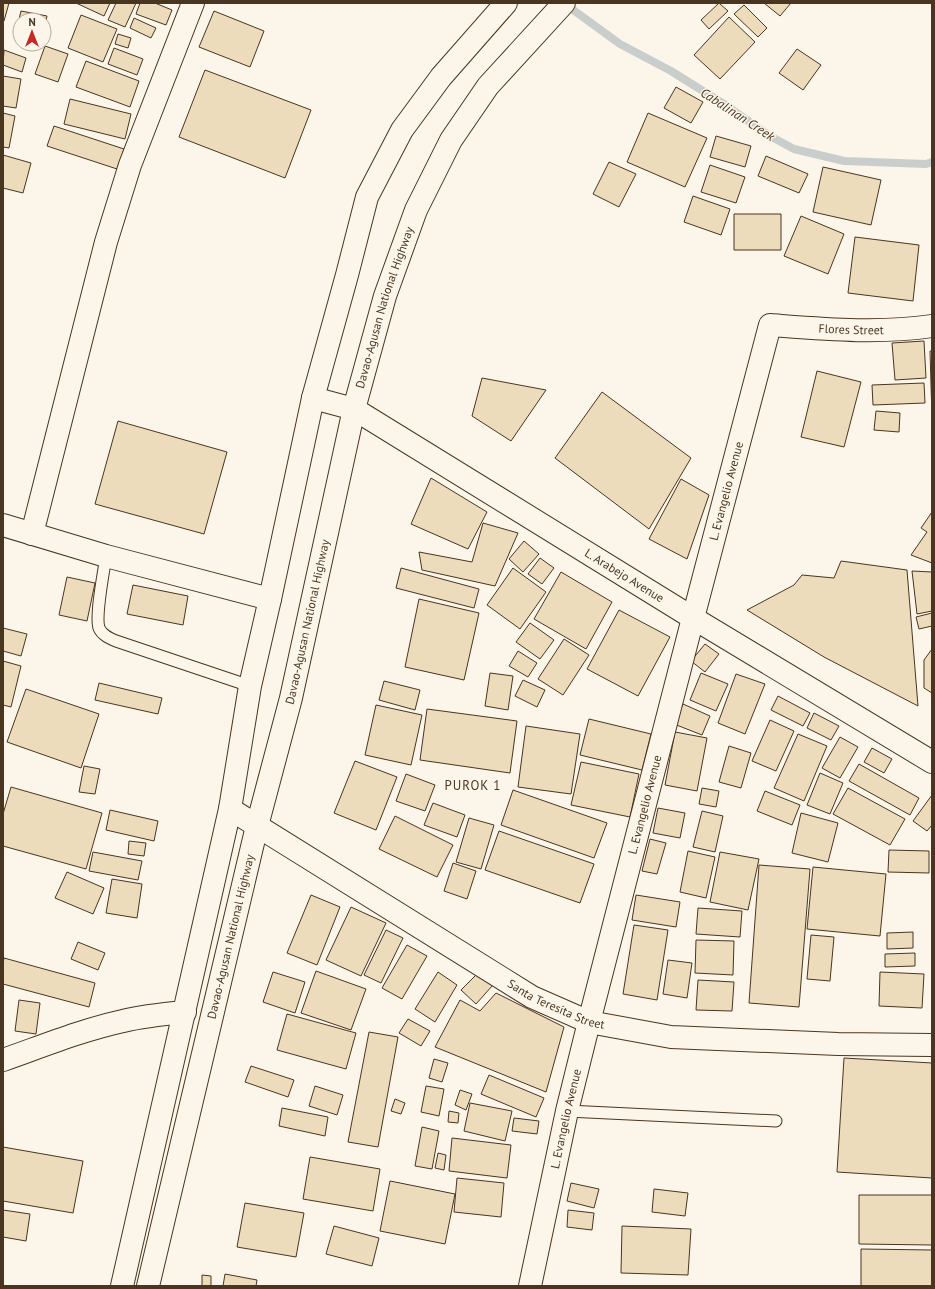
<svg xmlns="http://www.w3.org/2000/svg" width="935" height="1289" viewBox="0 0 935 1289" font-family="'PT Sans',sans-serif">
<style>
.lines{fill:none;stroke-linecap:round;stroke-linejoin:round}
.stream{stroke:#c9cecd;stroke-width:8}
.building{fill:#ecdcbc;stroke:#4a3520}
.service-casing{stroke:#4a3520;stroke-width:13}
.minor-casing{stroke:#4a3520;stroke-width:24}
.primary-casing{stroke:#4a3520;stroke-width:24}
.trunk-casing{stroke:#4a3520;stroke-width:24}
.service{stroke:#fbf6e9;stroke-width:11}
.minor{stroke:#fbf6e9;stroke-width:22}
.primary{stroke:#fbf6e9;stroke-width:22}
.trunk{stroke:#fbf6e9;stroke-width:22}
.labels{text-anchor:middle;stroke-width:3;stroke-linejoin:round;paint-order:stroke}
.street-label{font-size:12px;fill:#4a3520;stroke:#fbf6e9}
.water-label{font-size:13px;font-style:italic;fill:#4a3520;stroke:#fbf6e9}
.neighbourhood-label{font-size:13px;letter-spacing:1px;fill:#4a3520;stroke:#fbf6e9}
</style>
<rect width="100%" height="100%" fill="#fbf6e9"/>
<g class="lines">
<!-- stream -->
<path class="stream" d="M 565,4 L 620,44 L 671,71 L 727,106 L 770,136 L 794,149 L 844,161 L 926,164 L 932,162"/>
</g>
<!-- building -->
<path class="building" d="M 3,3 L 9,3 L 4,21 L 3,21 Z
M 76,3 L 110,3 L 104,16 Z
M 116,3 L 136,3 L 125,27 L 108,20 Z
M 140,3 L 155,3 L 172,10 L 166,25 L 136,14 Z
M 719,3 L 728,11 L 709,29 L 701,20 Z
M 764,3 L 791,3 L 780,16 Z
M 744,5 L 767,28 L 758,37 L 734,14 Z
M 21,11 L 47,16 L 44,30 L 44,20 L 20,20 L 20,37 L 15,36 Z
M 214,11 L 264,31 L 250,67 L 199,47 Z
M 81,15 L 117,29 L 103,62 L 68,48 Z
M 729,17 L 755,42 L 720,79 L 694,55 Z
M 134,18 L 156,28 L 151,38 L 130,28 Z
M 118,34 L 131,38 L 128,48 L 115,44 Z
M 45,46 L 68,54 L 58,82 L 35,74 Z
M 114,48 L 143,59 L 137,75 L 108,64 Z
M 797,49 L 821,65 L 803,90 L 779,73 Z
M 4,50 L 26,58 L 22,72 L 3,65 Z
M 86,61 L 139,81 L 130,107 L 76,87 Z
M 205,70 L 311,110 L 285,178 L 179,137 Z
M 3,76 L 21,79 L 16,108 L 3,106 Z
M 676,87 L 703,102 L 691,123 L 664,108 Z
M 70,99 L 131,114 L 125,139 L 64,124 Z
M 3,113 L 15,116 L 9,148 L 3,147 Z
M 648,113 L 707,138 L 685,187 L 627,162 Z
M 54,126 L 124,149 L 117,169 L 47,146 Z
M 716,136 L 751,146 L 745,167 L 710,157 Z
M 3,155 L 31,163 L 23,193 L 3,188 Z
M 766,156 L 808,174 L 799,193 L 758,176 Z
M 609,162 L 636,174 L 619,207 L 593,194 Z
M 710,165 L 745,177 L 736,203 L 701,192 Z
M 823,167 L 881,180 L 871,225 L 813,212 Z
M 693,196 L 730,209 L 721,235 L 684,222 Z
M 734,214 L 781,214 L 781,250 L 734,250 Z
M 801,216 L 844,234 L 828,274 L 784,256 Z
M 855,237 L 919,245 L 913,301 L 848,293 Z
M 924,341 L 926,378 L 895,380 L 892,343 Z
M 930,351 L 932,351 L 932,418 Z
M 817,371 L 861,382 L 844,447 L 801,437 Z
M 482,378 L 546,390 L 511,441 L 472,416 Z
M 924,383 L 925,403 L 873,405 L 872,385 Z
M 602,392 L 691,458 L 649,529 L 555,458 Z
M 876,411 L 900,413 L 899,432 L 874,430 Z
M 118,421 L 227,452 L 204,534 L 95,504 Z
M 431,478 L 487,512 L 468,549 L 411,524 Z
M 681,479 L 709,495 L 687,559 L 649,539 Z
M 932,512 L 932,563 L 911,555 L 927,532 L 921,528 Z
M 483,523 L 518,533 L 495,586 L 422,570 L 419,552 L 472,562 Z
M 524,541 L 539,554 L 523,572 L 509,559 Z
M 540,558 L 554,568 L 542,584 L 528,574 Z
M 841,561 L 907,570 L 918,706 L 824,657 L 747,610 L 794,585 L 802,575 L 834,578 Z
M 401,568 L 479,589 L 474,608 L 396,588 Z
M 513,568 L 546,592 L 520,629 L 487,605 Z
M 912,571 L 932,572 L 932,611 L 917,614 Z
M 561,572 L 612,602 L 586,649 L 534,619 Z
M 67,577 L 95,583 L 87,621 L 59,615 Z
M 133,585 L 188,596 L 183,625 L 127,614 Z
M 419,599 L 479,613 L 464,680 L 405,667 Z
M 619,610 L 670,637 L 638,696 L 587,669 Z
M 932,613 L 932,626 L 919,629 L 916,617 Z
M 530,623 L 554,640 L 540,659 L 516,642 Z
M 3,628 L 27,634 L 21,656 L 3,651 Z
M 564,639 L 589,655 L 563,695 L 538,679 Z
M 705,644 L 719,654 L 705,672 L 691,661 Z
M 932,649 L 932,693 L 924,688 L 924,660 Z
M 518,651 L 537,663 L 528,677 L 509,666 Z
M 3,661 L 21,666 L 11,707 L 3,705 Z
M 490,673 L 513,676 L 508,710 L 485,706 Z
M 701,673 L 728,684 L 716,711 L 690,700 Z
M 736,674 L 765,684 L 745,734 L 718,723 Z
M 523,680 L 545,690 L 537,707 L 515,696 Z
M 384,681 L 420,690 L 415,710 L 379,700 Z
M 99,683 L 162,698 L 158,714 L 95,700 Z
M 26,689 L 99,714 L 81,768 L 7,742 Z
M 778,696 L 810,713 L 803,726 L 771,710 Z
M 683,704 L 710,716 L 702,735 L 674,724 Z
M 376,705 L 422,715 L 411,765 L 365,755 Z
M 427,709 L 517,721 L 510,773 L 420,760 Z
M 814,713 L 839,726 L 831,740 L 807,728 Z
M 589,719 L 651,734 L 642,770 L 580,755 Z
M 770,720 L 794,731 L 776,771 L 752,761 Z
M 526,726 L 580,734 L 571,794 L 518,787 Z
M 675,732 L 707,738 L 697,791 L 665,785 Z
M 798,734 L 827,746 L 804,801 L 774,788 Z
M 840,737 L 858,747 L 840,778 L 822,768 Z
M 729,746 L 751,753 L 741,788 L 719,782 Z
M 872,748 L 892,759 L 884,773 L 864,762 Z
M 355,761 L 397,777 L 376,830 L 334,813 Z
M 581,762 L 639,774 L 630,817 L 571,805 Z
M 859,764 L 919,798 L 910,815 L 849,781 Z
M 84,766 L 100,769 L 95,794 L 79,792 Z
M 820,773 L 843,783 L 830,814 L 807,805 Z
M 406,774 L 435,785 L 425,811 L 396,801 Z
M 11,787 L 102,813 L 86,869 L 3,846 L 3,814 Z
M 702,788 L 719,791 L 716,807 L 699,804 Z
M 848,788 L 905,819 L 890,845 L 833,814 Z
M 513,790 L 607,823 L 594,858 L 501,825 Z
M 765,791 L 800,805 L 792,825 L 757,811 Z
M 932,795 L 932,825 L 927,831 L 913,821 Z
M 433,803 L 465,815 L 457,837 L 424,825 Z
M 658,808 L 685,813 L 680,838 L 653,833 Z
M 110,810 L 158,821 L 154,841 L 106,830 Z
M 702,811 L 723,816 L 715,852 L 693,847 Z
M 801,813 L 838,823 L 828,862 L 792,853 Z
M 395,816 L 453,845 L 437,877 L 379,849 Z
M 469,818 L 494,825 L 481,869 L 456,862 Z
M 499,831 L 594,864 L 580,903 L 485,870 Z
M 650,839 L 666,843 L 657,874 L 642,871 Z
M 129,841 L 146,843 L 144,856 L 128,854 Z
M 889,850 L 929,851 L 929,873 L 888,872 Z
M 688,851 L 715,857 L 706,898 L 680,892 Z
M 93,852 L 142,861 L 138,880 L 89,871 Z
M 720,852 L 759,859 L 748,910 L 710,902 Z
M 453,863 L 476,871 L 467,899 L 444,891 Z
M 759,865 L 810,869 L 799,1007 L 749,1003 Z
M 813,867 L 886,874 L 880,936 L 807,929 Z
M 67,872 L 104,888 L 93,914 L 55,898 Z
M 112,879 L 142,884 L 137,918 L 106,913 Z
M 311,895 L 340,907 L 317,965 L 287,953 Z
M 636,895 L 680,902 L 676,927 L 632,920 Z
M 351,907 L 386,923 L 361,976 L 326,960 Z
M 698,908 L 742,911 L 740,937 L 696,934 Z
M 634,925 L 668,930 L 657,1000 L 623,994 Z
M 386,930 L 403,938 L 381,983 L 364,975 Z
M 913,932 L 913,948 L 887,949 L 887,933 Z
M 811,935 L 834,937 L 830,981 L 807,979 Z
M 696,940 L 734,941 L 733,975 L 695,973 Z
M 78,942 L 105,953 L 98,970 L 71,959 Z
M 407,945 L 427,956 L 402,999 L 382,988 Z
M 915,953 L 915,966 L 885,967 L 885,954 Z
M 4,958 L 95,983 L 89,1007 L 3,984 L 3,964 Z
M 668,960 L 692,963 L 687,998 L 663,994 Z
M 316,971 L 366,989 L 351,1030 L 301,1013 Z
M 273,972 L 305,982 L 295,1013 L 263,1002 Z
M 438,972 L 457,985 L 435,1022 L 415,1009 Z
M 479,972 L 493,985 L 476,1004 L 461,990 Z
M 880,972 L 924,974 L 922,1008 L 879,1006 Z
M 698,980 L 734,982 L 732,1011 L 696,1010 Z
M 496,993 L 564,1027 L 546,1092 L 435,1047 L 460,1000 L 480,1011 Z
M 19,1000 L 40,1003 L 36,1034 L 15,1031 Z
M 287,1014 L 356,1033 L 346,1069 L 277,1050 Z
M 408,1019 L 430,1031 L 421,1046 L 399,1033 Z
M 369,1032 L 398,1037 L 378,1147 L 348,1142 Z
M 844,1058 L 932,1063 L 932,1178 L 837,1172 Z
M 434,1059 L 448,1063 L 442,1082 L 429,1078 Z
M 251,1066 L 294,1080 L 288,1097 L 245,1082 Z
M 489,1075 L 544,1098 L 536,1117 L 481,1094 Z
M 315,1086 L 343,1095 L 337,1115 L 309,1106 Z
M 426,1086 L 444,1089 L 439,1116 L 421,1112 Z
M 460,1090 L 472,1094 L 466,1110 L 455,1105 Z
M 395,1099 L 405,1103 L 401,1114 L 391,1111 Z
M 470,1103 L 512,1111 L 505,1141 L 464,1131 Z
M 282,1108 L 328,1117 L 325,1136 L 279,1126 Z
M 449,1111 L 459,1113 L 458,1123 L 448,1122 Z
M 514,1118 L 539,1121 L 537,1134 L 512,1131 Z
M 422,1127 L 439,1131 L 432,1169 L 415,1166 Z
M 452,1138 L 511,1145 L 507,1178 L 449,1171 Z
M 3,1147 L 83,1161 L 73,1213 L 3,1201 Z
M 438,1153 L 446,1155 L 444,1170 L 435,1168 Z
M 310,1157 L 380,1169 L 373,1211 L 303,1199 Z
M 457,1178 L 504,1183 L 501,1217 L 454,1212 Z
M 390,1181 L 455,1194 L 445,1244 L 380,1231 Z
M 571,1183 L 599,1189 L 594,1208 L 567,1201 Z
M 654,1189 L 688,1193 L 685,1216 L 652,1212 Z
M 859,1195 L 932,1195 L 932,1245 L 859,1244 Z
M 245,1203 L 304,1213 L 296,1257 L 237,1247 Z
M 3,1210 L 30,1214 L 26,1241 L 3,1237 Z
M 568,1210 L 594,1213 L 592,1230 L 567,1227 Z
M 334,1226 L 379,1238 L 372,1266 L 326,1254 Z
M 622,1226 L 691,1229 L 688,1275 L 621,1273 Z
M 861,1249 L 932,1250 L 932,1286 L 861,1286 Z
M 225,1274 L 257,1280 L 256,1286 L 223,1286 Z
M 202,1275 L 211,1276 L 211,1286 L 202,1286 Z"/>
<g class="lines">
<!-- service casing -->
<g class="service-casing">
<path id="service" d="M 106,556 C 104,570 95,616 99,628 C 102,635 109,638 116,641 L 250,686
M 567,1111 L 776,1121"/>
</g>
<!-- minor casing -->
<g class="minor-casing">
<g id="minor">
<path d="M 3,525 L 106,556 L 270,599"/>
<path d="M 32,534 L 106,242 L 130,165 L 193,3"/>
<path id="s1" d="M 230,809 L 532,997 L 589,1022 L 671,1037 L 838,1044 L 932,1045"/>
<path d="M 3,1060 C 43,1046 82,1030 123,1021 C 143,1016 164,1014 185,1012"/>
<path id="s2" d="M 530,1286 L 567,1111 L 589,1022 L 693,618 L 770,325 C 824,329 878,334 932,326"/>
</g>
</g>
<!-- primary casing -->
<g class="primary-casing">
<g id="primary">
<path id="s3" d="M 313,398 L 354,409 L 693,618 L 932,762"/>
</g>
</g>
<!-- trunk casing -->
<g class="trunk-casing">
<g id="trunk">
<path d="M 122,1286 L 230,809 L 250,686 L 270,599 L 313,398 L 347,275 L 367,197 L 402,130 L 441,77 L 506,3"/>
<path id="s4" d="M 148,1286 L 257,826 L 291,698 L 354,409 L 385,296 L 416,210 L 451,140 L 488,86 L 564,3"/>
</g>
</g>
<!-- service -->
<use href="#service" class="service"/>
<!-- minor -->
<use href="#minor" class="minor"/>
<!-- primary -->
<use href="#primary" class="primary"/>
<!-- trunk -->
<use href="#trunk" class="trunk"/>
</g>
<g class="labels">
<!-- street labels -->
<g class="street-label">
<text dy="4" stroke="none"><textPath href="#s4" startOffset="1007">Davao-Agusan National Highway</textPath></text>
<text dy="4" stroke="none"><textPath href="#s2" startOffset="1072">Flores Street</textPath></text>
<text dy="4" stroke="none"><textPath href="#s2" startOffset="819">L. Evangelio Avenue</textPath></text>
<text dy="4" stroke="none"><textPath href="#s3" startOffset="360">L. Arabejo Avenue</textPath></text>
<text dy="4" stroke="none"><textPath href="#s4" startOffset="683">Davao-Agusan National Highway</textPath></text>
<text dy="4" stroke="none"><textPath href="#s2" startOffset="495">L. Evangelio Avenue</textPath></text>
<text dy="4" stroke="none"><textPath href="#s4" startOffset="359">Davao-Agusan National Highway</textPath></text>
<text dy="4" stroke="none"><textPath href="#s1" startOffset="381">Santa Teresita Street</textPath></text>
<text dy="4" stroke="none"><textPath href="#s2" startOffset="171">L. Evangelio Avenue</textPath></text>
</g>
<!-- water labels -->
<g class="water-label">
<text transform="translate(738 114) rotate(33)" y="5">Cabalinan Creek</text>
</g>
<!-- neighbourhood labels -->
<g class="neighbourhood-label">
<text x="473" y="790">PUROK 1</text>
</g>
</g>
<!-- border -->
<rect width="935" height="1289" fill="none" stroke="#4a3520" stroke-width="8"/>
<!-- north arrow -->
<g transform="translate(32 32)"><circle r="19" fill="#fbf6e9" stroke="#b4a999"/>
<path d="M0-3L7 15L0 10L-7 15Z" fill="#c62828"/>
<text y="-6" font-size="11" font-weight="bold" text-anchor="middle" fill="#4a3520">N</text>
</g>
</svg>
